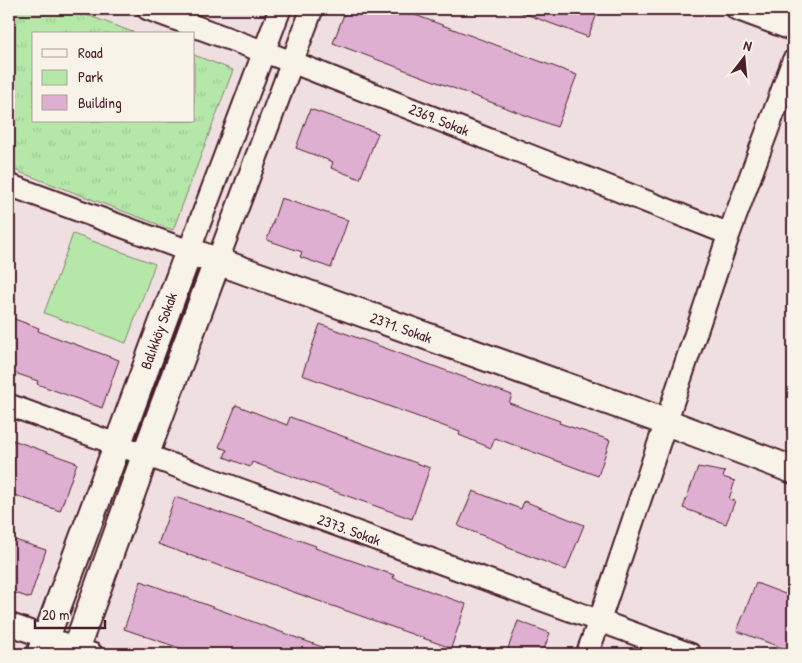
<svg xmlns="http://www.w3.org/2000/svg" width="802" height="663" viewBox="0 0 802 663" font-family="'Patrick Hand',sans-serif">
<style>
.grass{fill:url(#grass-tufts);stroke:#80846a}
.green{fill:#b5e8a8;stroke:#80846a}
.building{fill:#deafd1;stroke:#4a1f2b}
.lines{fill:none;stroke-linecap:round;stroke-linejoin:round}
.minor-casing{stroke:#4a1f2b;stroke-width:25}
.tertiary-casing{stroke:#4a1f2b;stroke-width:30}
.minor{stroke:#f7f3e8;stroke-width:21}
.tertiary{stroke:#f7f3e8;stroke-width:26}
.labels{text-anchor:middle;stroke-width:4;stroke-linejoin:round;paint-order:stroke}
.street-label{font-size:15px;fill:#4a1f2b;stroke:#f7f3e8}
</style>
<defs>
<pattern id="grass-tufts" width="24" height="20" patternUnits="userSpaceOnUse" patternTransform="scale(1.25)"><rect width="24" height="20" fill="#b5e8a8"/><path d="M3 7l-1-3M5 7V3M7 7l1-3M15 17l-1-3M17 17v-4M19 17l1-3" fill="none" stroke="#9dc791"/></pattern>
</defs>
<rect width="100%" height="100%" fill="#f0dfe1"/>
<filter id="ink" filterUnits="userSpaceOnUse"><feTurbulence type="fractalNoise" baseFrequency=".02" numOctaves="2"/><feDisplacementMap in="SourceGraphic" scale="10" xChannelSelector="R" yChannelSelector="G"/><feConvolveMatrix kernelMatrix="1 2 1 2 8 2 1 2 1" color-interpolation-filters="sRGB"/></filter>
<g filter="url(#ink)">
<!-- grass -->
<path class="grass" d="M 9,9 L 71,9 L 138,34 L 34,34 L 34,121 L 194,121 L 194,55 L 233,70 L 173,230 L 9,168 Z"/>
<!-- green -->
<path class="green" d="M 73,234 L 155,264 L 126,343 L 44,313 Z"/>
<!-- building -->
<path class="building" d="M 346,9 L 399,9 L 577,75 L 557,127 L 333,43 Z
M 518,9 L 599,9 L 588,37 L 517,11 Z
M 310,109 L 378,133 L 360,179 L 331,168 L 333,162 L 296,148 Z
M 281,198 L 348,220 L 331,268 L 300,257 L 302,252 L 267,240 Z
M 9,317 L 39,328 L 38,331 L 119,360 L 102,408 L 37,384 L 38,381 L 9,371 Z
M 320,324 L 512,395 L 509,403 L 560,421 L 559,423 L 610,440 L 598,476 L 495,438 L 491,448 L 459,435 L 460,432 L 302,375 Z
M 236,405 L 287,425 L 290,417 L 430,468 L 412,519 L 252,462 L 250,467 L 224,457 L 227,450 L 219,447 Z
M 13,440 L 77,463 L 60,511 L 9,493 L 9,452 Z
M 698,467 L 725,472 L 723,477 L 735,481 L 729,499 L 735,501 L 726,524 L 683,508 Z
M 473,491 L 521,509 L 524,501 L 584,525 L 566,570 L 506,547 L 507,545 L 458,526 Z
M 175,497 L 316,546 L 315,548 L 394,575 L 393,578 L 466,604 L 451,648 L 158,544 Z
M 9,538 L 46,550 L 30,598 L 9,591 Z
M 141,581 L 333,651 L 333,654 L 197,654 L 124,629 Z
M 756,583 L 793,597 L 793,652 L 737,631 Z
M 518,621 L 550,633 L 542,654 L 506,654 Z"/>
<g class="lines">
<!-- minor casing -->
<g class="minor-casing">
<path id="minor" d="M 148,9 L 292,62 L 729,234
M 737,9 L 793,30
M 9,185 L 189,251 L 280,9
M 217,262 L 312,9
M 9,405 L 690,654
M 9,624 L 92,654
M 587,654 L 599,622 L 729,234 L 793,61"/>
</g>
<!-- tertiary casing -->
<g class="tertiary-casing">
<path id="tertiary" d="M 40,654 L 189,251 L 666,422 L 793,470
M 74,654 L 145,456 L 217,262"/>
</g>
<!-- minor -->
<use href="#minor" class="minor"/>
<!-- tertiary -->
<use href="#tertiary" class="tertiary"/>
</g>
</g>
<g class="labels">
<!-- street labels -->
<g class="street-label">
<text transform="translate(439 120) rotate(22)" y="5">2369. Sokak</text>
<text transform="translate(401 328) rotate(20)" y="5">2371. Sokak</text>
<text transform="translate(159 331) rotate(-70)" y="5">Balıkköy Sokak</text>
<text transform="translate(349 530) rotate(20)" y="5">2373. Sokak</text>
</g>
</g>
<!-- margin -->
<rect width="802" height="663" fill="none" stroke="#f7f3e8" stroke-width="30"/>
<rect x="15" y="15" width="772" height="633" fill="none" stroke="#4a1f2b" stroke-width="2" filter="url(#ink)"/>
<!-- legend -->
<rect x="32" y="32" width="162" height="90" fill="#f7f3e8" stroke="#b29e9c"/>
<rect x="42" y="49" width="25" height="8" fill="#f7f3e8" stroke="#b29e9c"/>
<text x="78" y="58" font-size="15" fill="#4a1f2b">Road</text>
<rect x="42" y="70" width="25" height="15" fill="#b5e8a8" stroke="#b29e9c"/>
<text x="78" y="82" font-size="15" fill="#4a1f2b">Park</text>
<rect x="42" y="95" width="25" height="15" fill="#deafd1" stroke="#b29e9c"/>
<text x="78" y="108" font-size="15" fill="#4a1f2b">Building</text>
<!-- north arrow -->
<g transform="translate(744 58) rotate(16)" stroke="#f7f3e8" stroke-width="4" paint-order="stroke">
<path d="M0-4L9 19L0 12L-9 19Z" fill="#4a1f2b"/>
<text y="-8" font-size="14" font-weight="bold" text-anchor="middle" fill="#4a1f2b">N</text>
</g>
<!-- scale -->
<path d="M35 620v8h70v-8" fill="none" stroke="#4a1f2b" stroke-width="2.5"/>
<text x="42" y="620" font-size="15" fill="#4a1f2b" stroke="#f7f3e8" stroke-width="4" paint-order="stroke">20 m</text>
</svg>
